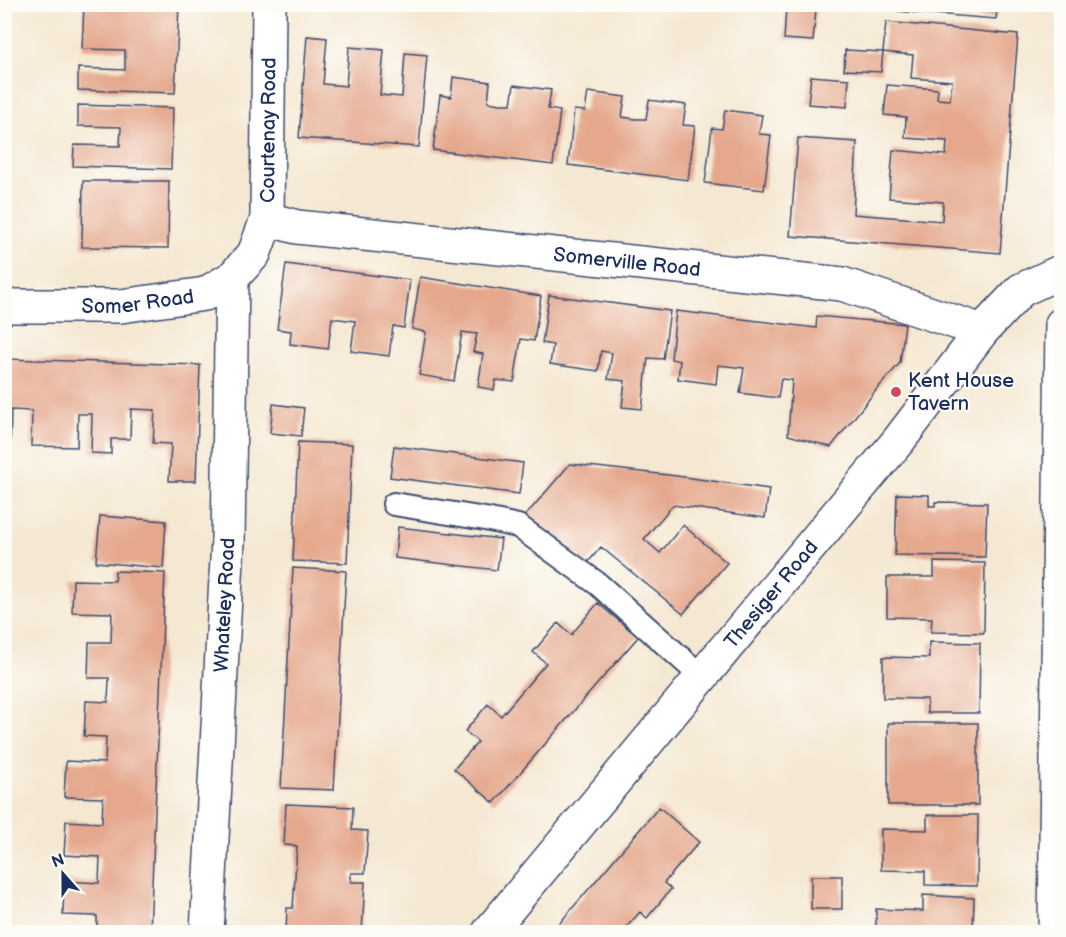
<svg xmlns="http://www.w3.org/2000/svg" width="1066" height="937" viewBox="0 0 1066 937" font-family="'Balsamiq Sans',sans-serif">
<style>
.building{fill:#e5a88d}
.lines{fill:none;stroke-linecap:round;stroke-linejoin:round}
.service-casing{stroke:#3c4b6f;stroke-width:26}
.pedestrian-casing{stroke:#3c4b6f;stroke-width:36}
.minor-casing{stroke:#3c4b6f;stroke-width:36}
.tertiary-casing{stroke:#3c4b6f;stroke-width:36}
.service{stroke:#fff;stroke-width:22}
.pedestrian{stroke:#fff;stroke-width:33}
.minor{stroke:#fff;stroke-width:33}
.tertiary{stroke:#fff;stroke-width:33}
.poi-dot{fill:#d1495b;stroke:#fdfcf7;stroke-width:2}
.labels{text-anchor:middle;stroke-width:4.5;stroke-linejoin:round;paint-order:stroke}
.street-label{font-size:20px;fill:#1b2f5e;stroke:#fdfcf7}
.poi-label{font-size:20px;fill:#1b2f5e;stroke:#fdfcf7;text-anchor:start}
</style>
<rect width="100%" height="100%" fill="#fdfcf7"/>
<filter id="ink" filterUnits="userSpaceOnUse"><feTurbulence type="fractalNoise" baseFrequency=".0167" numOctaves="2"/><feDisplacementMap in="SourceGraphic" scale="12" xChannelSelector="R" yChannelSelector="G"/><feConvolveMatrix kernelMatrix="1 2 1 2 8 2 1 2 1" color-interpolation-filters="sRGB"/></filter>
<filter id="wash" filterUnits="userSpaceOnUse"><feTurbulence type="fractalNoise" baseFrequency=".008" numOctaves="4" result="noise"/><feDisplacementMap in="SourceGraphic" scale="24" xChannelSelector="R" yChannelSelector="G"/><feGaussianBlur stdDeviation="1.35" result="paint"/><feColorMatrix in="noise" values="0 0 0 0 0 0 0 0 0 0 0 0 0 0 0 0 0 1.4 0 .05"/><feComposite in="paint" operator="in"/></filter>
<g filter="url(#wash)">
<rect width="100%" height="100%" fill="#f5e8d2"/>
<g id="blocks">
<!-- building -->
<path class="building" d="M 127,4 L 179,4 L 175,93 L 78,90 L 78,68 L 125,70 L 125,50 L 82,49 L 84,5 L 127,7 Z
M 898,4 L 1002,4 L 1001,11 L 997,10 L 996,19 L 897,11 Z
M 786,7 L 816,9 L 813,41 L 784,39 Z
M 886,22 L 1018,35 L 1000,253 L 790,236 L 798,138 L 857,142 L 853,214 L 942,221 L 943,202 L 889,198 L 893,150 L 946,155 L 947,141 L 905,138 L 906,117 L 884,115 L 887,85 L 938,89 L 937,99 L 950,100 L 952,81 L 911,78 L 913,55 L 883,52 Z
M 307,36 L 327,38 L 323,84 L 346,86 L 349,47 L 384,50 L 380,95 L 402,97 L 405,53 L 427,55 L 419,147 L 299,138 Z
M 845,50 L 883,52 L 881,72 L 844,70 Z
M 811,76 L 849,79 L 847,107 L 808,104 Z
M 453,77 L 490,82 L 488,102 L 500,104 L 511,104 L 514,85 L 551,90 L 548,109 L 560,111 L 553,165 L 433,150 L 440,95 L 451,97 Z
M 588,92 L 625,97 L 622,117 L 635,119 L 646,119 L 649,100 L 686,105 L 683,125 L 695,126 L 688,180 L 568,165 L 574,110 L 585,111 Z
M 78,105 L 173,108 L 171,169 L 73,166 L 74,145 L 120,146 L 121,127 L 78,126 Z
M 725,110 L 762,115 L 759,134 L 771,135 L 764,190 L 705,183 L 712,128 L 722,129 Z
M 83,181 L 169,181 L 168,248 L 82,247 Z
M 286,264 L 410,280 L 404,328 L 393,326 L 389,356 L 351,351 L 355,321 L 332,318 L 328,349 L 290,344 L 291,331 L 277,329 Z
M 420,277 L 541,296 L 534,341 L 521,339 L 514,382 L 496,380 L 494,390 L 478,387 L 483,354 L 473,352 L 477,334 L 462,332 L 454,381 L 419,375 L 426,332 L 412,329 Z
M 549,295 L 670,311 L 663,359 L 648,358 L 642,409 L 622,407 L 625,381 L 608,379 L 612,353 L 601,351 L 598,371 L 550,364 L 553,345 L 542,343 Z
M 676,311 L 816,328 L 817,316 L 905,324 L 900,363 L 877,389 L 831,447 L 788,435 L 792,380 L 781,379 L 778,398 L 740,393 L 744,368 L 718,365 L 716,384 L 678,379 L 680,361 L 671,359 Z
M 4,359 L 200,365 L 196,481 L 169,481 L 171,444 L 153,443 L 155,410 L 131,409 L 130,439 L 111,439 L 111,454 L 91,453 L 92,414 L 78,414 L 77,447 L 31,446 L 32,411 L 11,410 L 10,451 L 4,451 Z
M 273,404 L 304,408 L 301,436 L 270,433 Z
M 298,442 L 352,444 L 347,563 L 293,561 Z
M 394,446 L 523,463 L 519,494 L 390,477 Z
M 570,464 L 677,476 L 769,489 L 765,518 L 673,505 L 644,539 L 660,553 L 683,525 L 727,563 L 683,614 L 601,547 L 584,567 L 525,516 Z
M 897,494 L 929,495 L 929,506 L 935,506 L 935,502 L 987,503 L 985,557 L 895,555 Z
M 100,516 L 166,521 L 163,568 L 96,562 Z
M 398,527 L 501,539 L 497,570 L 395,558 Z
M 934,562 L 985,563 L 984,633 L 931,632 L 932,618 L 887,617 L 887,577 L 934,577 Z
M 293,568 L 346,571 L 334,790 L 281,788 Z
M 115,571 L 165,573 L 150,932 L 97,932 L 97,916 L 63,915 L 64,881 L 99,883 L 100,857 L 64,855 L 65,839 L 66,821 L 102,823 L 103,798 L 64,797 L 66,761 L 105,763 L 106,737 L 84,736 L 86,701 L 108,702 L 109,678 L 88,678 L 89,642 L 111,642 L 112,613 L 72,612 L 73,580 L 115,581 Z
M 598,603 L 638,637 L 494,803 L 454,769 L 478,742 L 465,731 L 488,704 L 501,716 L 546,663 L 533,652 L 558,623 L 571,635 Z
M 929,642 L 980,643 L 979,713 L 927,713 L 927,699 L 883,698 L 883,657 L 929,658 Z
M 888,723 L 978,723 L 978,805 L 888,805 Z
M 286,804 L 353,807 L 352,830 L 368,831 L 365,873 L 351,873 L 351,882 L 365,882 L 362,932 L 286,932 L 287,908 L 293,908 L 297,846 L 284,845 Z
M 659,807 L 699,842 L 664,883 L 671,889 L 647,918 L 640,912 L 622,932 L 552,932 Z
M 927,815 L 978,815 L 977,886 L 925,885 L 925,871 L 881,870 L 881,829 L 927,830 Z
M 811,876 L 842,876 L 842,909 L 811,909 Z
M 923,895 L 974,898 L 973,932 L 876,932 L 876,909 L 923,911 Z"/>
</g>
</g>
<g filter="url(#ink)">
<use href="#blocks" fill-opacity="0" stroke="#3c4b6f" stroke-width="1.5"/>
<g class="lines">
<!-- service casing -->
<g class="service-casing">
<path id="service" d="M 394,504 L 485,519 L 518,526 L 598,584 L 701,676"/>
</g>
<!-- pedestrian casing -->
<g class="pedestrian-casing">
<path id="pedestrian" d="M 842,284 L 982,331
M 228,541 L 232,278"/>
</g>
<!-- minor casing -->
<g class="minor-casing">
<g id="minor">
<path id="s1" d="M 267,219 L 297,227 L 842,284"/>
<path id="s2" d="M 4,306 L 121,306 L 205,294 L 232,278 L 254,254 L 267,219 L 269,4"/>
<path d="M 207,932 L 228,541"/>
</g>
</g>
<!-- tertiary casing -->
<g class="tertiary-casing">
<g id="tertiary">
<path id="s3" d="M 489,932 L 899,440 L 982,331 L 1021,290 L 1062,271"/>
<path d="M 1055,932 L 1062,324"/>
</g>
</g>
<!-- service -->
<use href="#service" class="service"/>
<!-- pedestrian -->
<use href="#pedestrian" class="pedestrian"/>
<!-- minor -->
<use href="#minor" class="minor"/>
<!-- tertiary -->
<use href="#tertiary" class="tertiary"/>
</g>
</g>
<!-- markers -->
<circle class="poi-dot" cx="896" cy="392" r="6"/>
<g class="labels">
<!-- street labels -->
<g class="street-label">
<text dy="7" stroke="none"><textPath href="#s2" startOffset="392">Courtenay Road</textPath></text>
<text dy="7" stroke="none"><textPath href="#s1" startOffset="363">Somerville Road</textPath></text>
<text dy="7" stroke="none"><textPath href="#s2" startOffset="134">Somer Road</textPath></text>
<text dy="7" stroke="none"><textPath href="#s3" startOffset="440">Thesiger Road</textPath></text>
<text transform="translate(224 605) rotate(-87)" y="7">Whateley Road</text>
</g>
<!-- poi labels -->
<g class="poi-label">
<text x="908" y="387">Kent House<tspan x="908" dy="23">Tavern</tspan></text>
</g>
</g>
<!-- margin -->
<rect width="1066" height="937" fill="none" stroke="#fdfcf7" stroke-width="24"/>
<!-- north arrow -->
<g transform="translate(63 874) rotate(339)" stroke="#fdfcf7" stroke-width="4.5" paint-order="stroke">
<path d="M0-4.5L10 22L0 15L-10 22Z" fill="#1b2f5e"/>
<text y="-9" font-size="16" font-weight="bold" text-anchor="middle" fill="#1b2f5e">N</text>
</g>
</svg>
